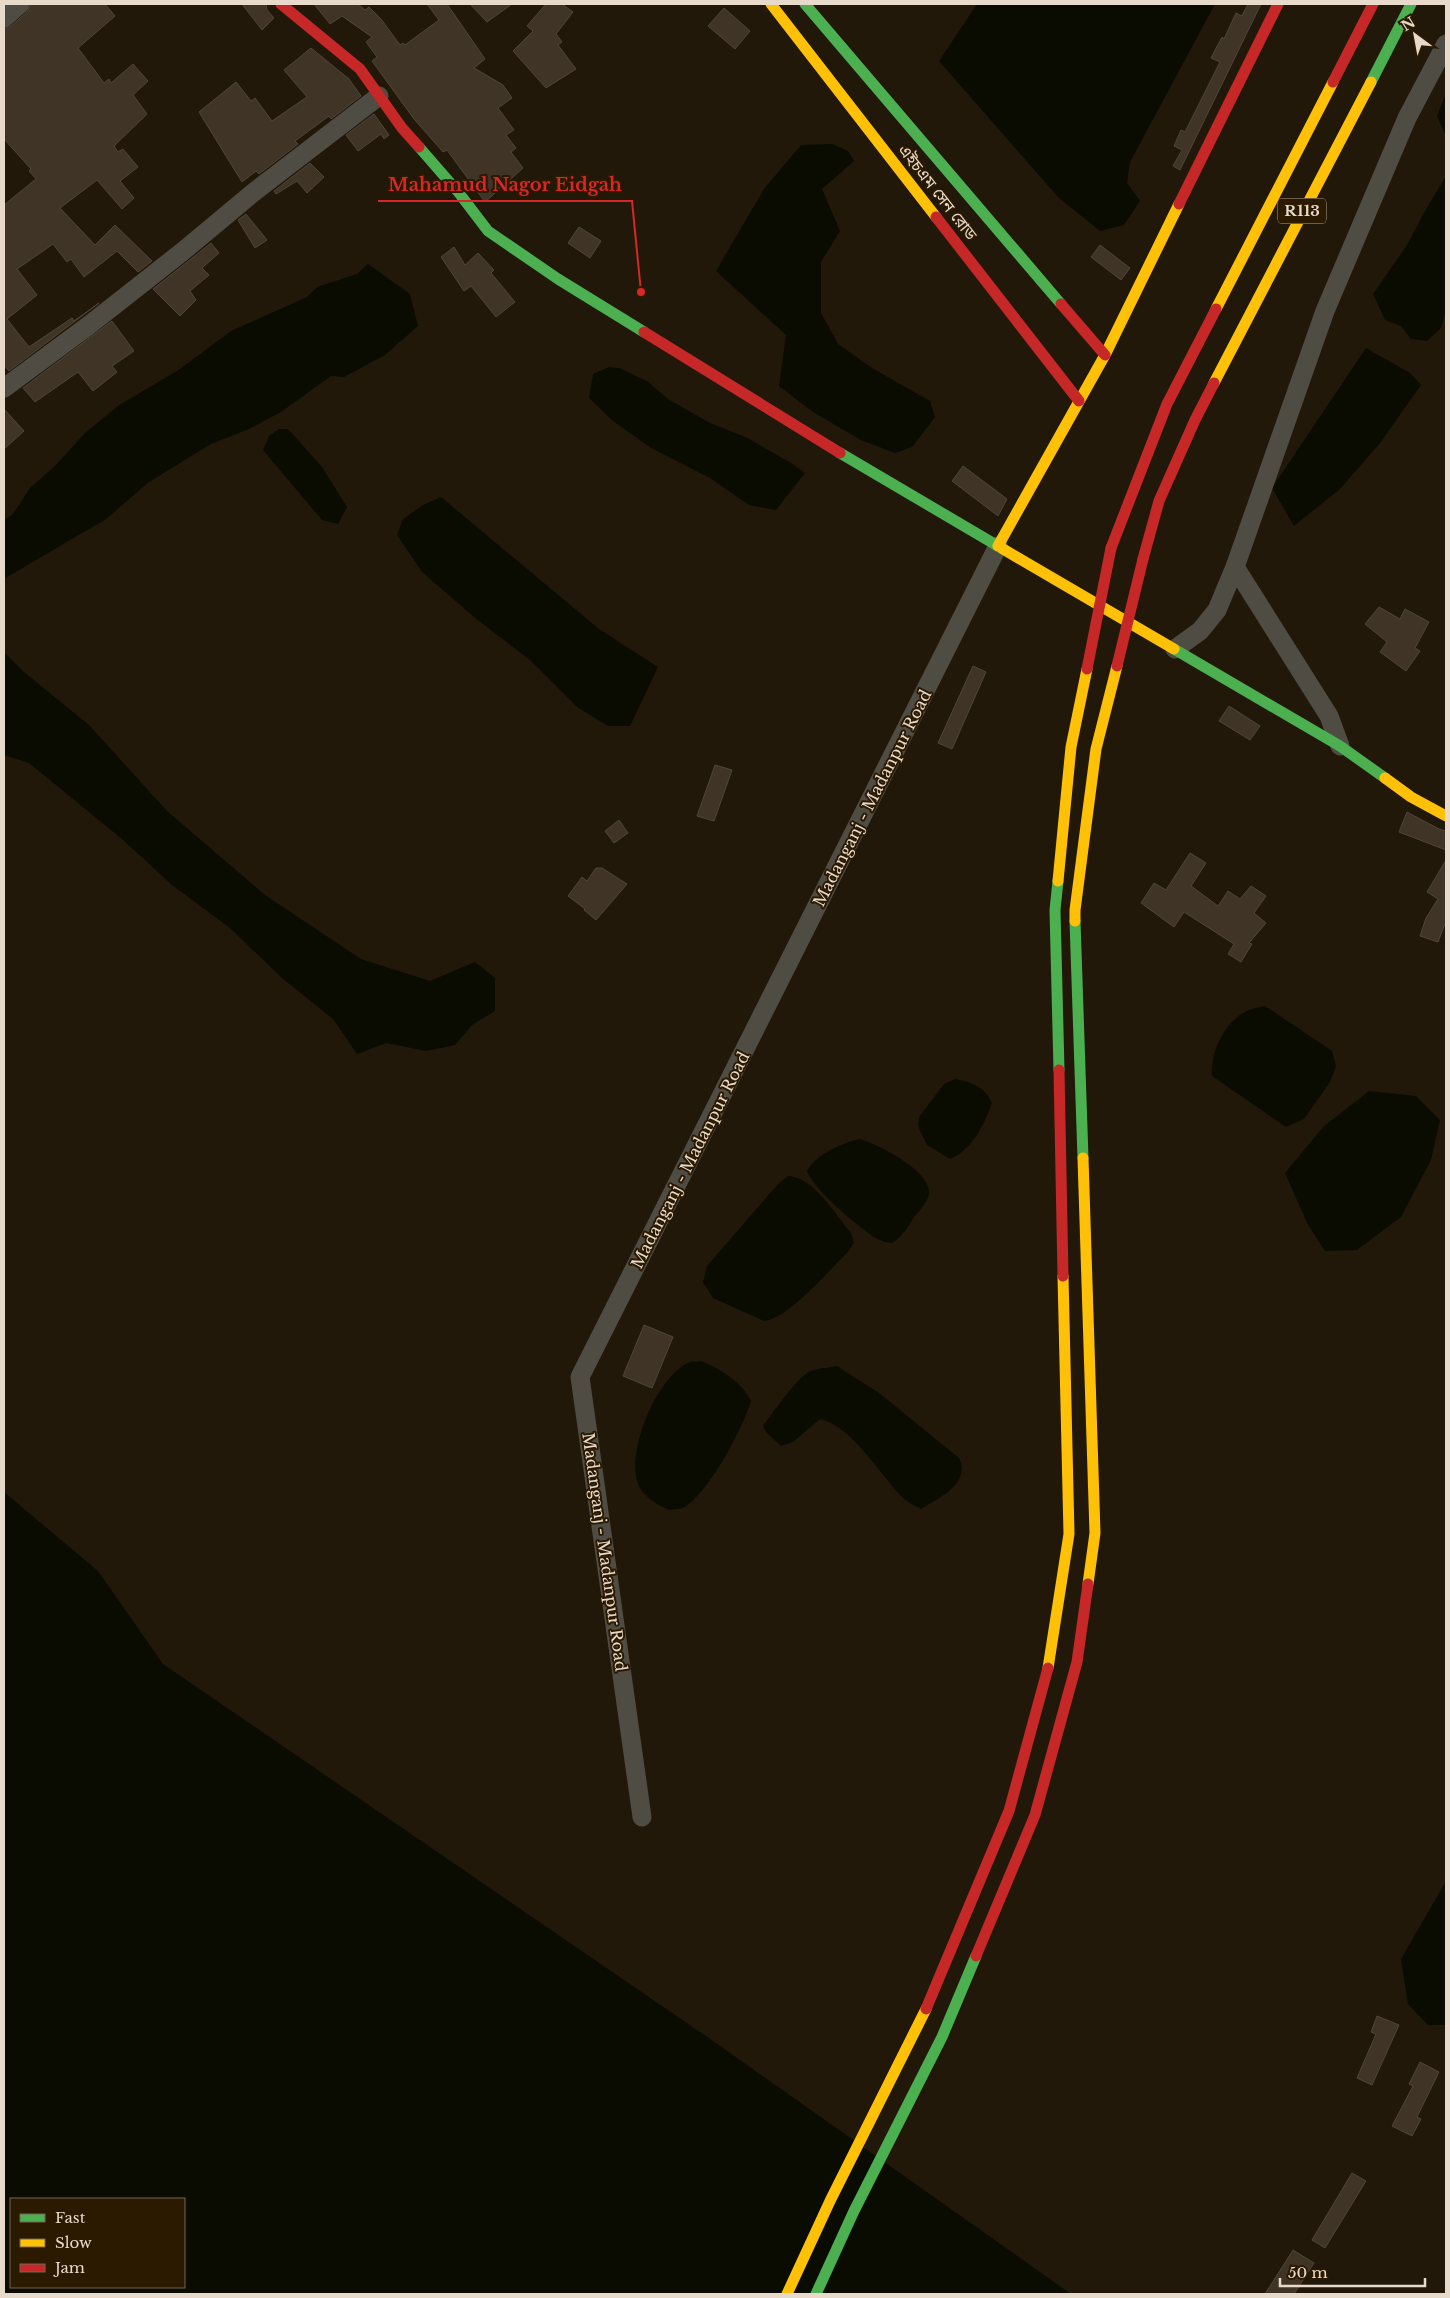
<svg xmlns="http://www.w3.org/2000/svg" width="1450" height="2298" viewBox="0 0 1450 2298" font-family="'Libre Baskerville','Noto Sans Bengali',serif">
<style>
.water{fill:#0a0c01;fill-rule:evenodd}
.building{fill:#403427;stroke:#4f453c}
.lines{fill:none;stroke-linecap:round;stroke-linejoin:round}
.street{stroke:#4f4c43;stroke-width:19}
.fast{stroke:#4caf50;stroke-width:11}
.slow{stroke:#ffc107;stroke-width:11}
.jam{stroke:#c62828;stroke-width:11}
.fast-bridge{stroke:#4caf50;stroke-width:11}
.slow-bridge{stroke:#ffc107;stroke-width:11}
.jam-bridge{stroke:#c62828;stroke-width:11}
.labels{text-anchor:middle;stroke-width:4;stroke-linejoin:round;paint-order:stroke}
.shield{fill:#2b1900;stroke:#afa08e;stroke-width:1}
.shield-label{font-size:15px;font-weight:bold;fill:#e7dacb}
.street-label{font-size:16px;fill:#e7dacb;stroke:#2b1900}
.leader{fill:none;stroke:#d62828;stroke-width:2}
.callout-dot{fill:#d62828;stroke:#2b1900;stroke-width:2}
.callout-label{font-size:18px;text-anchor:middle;font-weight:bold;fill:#d62828;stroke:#2b1900;stroke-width:4;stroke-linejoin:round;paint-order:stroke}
</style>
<rect width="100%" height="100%" fill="#21180a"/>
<!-- water -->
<path class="water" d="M 977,4 L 1215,4 L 1130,162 L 1127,183 L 1140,201 L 1124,225 L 1100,231 L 1058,197 L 939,61 Z
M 1446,93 L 1446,136 L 1437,116 Z
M 832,144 L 848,151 L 854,161 L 822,189 L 840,231 L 821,262 L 821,313 L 838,344 L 872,368 L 930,401 L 935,417 L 912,447 L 895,453 L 861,440 L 813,412 L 779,386 L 786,335 L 716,271 L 764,189 L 801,145 Z
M 1446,176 L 1446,310 L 1441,328 L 1427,341 L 1411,339 L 1401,326 L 1385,320 L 1373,294 L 1407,245 L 1425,211 Z
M 368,264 L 410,294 L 418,326 L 385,355 L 344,377 L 331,376 L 281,412 L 249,429 L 211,444 L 149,482 L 106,519 L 4,579 L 4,520 L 13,514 L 30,488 L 56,465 L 85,433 L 118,406 L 180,369 L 231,331 L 307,297 L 317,287 L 357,274 Z
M 1366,348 L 1410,373 L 1421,385 L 1380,443 L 1340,489 L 1294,526 L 1272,488 Z
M 609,367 L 619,368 L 647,381 L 668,399 L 710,423 L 748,438 L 794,465 L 805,473 L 776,510 L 749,505 L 710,478 L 651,448 L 613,421 L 589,398 L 593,374 Z
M 279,429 L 288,429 L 322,467 L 347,507 L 338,524 L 322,520 L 263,450 L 269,436 Z
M 441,497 L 599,629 L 658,667 L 630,726 L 608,726 L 577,707 L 531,661 L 474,617 L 422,572 L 397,535 L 403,519 L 423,505 Z
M 4,652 L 24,672 L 89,725 L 167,811 L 265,895 L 361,959 L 430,981 L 475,962 L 495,978 L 495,1011 L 472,1025 L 455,1045 L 426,1051 L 386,1043 L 357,1054 L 333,1019 L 282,978 L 230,928 L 172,885 L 122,839 L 29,763 L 4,755 Z
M 1265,1006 L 1332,1051 L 1336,1066 L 1330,1082 L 1304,1119 L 1286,1127 L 1212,1076 C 1210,1052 1225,1020 1249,1010 C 1254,1008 1260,1007 1265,1006 Z
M 955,1079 C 972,1082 985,1087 992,1103 C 984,1125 972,1150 950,1159 L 927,1145 L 918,1126 L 919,1117 L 944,1084 Z
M 1369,1091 L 1416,1096 L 1440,1120 L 1431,1160 L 1401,1217 L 1357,1250 L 1325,1251 L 1308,1225 L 1285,1173 L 1323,1127 Z
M 860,1139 C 879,1145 932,1171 929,1194 C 928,1202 919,1211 914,1217 C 908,1227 902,1237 892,1243 C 888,1242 884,1242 880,1240 C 864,1233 812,1188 807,1171 C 816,1154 842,1143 860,1139 Z
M 788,1176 C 814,1177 835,1214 851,1233 L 854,1243 L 848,1252 C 830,1269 787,1320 764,1321 L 713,1298 L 703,1282 L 707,1266 L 778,1184 Z
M 701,1361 C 721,1369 742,1382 751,1401 C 742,1430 710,1490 685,1507 C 681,1509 675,1509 670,1510 C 658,1506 642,1495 638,1484 C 626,1452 657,1375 690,1362 C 693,1361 698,1362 701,1361 Z
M 837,1366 L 879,1393 L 959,1458 C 971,1484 939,1498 921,1509 C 916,1506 909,1503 904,1499 C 881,1476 852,1426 820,1419 L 793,1442 L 781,1446 L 766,1432 L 763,1426 C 772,1414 797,1378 809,1372 C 817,1368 828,1368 837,1366 Z
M 4,1492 L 98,1571 L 163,1664 L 716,2043 L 1071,2294 L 4,2294 ZM 11,2199 L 184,2199 L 184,2287 L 11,2287 Z
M 1446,1881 L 1446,2025 L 1428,2025 L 1408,2004 L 1401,1959 Z"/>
<!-- building -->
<path class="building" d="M 31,4 L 105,4 L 115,16 L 78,48 L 104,83 L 109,79 L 111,83 L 133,64 L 148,81 L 133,95 L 147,114 L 114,146 L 118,152 L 123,149 L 138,167 L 120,181 L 134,198 L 122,209 L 97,180 L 60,208 L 95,245 L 115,225 L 152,261 L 138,272 L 117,251 L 84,277 L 71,259 L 67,262 L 53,244 L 17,269 L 37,295 L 7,319 L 29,347 L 72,318 L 74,321 L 99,303 L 9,371 L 4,365 L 4,205 L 36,179 L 29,171 L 31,169 L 4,139 L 4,29 L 11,26 L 27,12 Z
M 242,4 L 266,4 L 267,10 L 274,18 L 262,30 Z
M 314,4 L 358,4 L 365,10 L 369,7 L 381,19 L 400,45 L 403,43 L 405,45 L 439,20 L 427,4 L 447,4 L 485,59 L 474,68 L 503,85 L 512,98 L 498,108 L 514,130 L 506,135 L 516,148 L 511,152 L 523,168 L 485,202 L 447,150 L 443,152 L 414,119 L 372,61 L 377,57 L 366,42 L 372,37 L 342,16 L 330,24 Z
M 470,4 L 512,4 L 487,22 Z
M 546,4 L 562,4 L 573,12 L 556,34 L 562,42 L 558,45 L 576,69 L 546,88 L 513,51 L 533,31 L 527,26 Z
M 1248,4 L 1261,4 L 1180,170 L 1173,166 L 1182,150 L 1174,146 L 1181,130 L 1185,132 L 1220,62 L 1211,58 L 1222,37 L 1224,39 L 1236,13 L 1242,16 Z
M 724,8 L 750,31 L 735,49 L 708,26 Z
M 311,48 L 349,79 L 361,96 L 331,119 L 329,116 L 295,141 L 298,144 L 259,174 L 256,171 L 242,182 L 199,112 L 236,82 L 251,101 L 255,98 L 272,121 L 307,97 L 284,70 Z
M 374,114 L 389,135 L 384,139 L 381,134 L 358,151 L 346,135 Z
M 310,163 L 324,177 L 307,193 L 297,181 L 276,194 L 274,191 Z
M 246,214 L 267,240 L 255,248 L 238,220 Z
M 579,227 L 601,241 L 590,258 L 568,243 Z
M 211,243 L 219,253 L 202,268 L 209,275 L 190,291 L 196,300 L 180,316 L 153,289 Z
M 1100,245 L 1130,268 L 1121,280 L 1091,257 Z
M 454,247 L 465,265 L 478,253 L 494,270 L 491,273 L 515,302 L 496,317 L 471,286 L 464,291 L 441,257 Z
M 112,321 L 134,351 L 112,366 L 117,372 L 93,391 L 78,372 L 35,402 L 23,388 Z
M 4,409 L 24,431 L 4,449 Z
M 963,466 L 1007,499 L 998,516 L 952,481 Z
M 1379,607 L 1400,619 L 1405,609 L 1429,622 L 1415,648 L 1420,651 L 1406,671 L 1380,652 L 1387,642 L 1365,624 Z
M 973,666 L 986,672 L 952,749 L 938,743 Z
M 1229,706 L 1260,726 L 1250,740 L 1219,721 Z
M 715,765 L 732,770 L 714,821 L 697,816 Z
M 1407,812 L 1439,829 L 1446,831 L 1446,850 L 1399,832 Z
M 619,820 L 628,833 L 614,843 L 605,831 Z
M 1190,853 L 1206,863 L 1191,886 L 1218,906 L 1228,891 L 1240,899 L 1251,886 L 1266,896 L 1254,913 L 1266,923 L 1249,943 L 1252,944 L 1241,962 L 1228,954 L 1234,944 L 1184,912 L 1174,927 L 1141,903 L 1154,883 L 1166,890 Z
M 1446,860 L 1446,921 L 1438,942 L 1420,936 L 1426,918 L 1438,899 L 1427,892 Z
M 596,868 L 602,868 L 627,884 L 596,920 L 584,910 L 585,909 L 568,896 L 582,877 L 587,881 Z
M 644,1325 L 673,1337 L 652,1388 L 623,1376 Z
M 1377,2016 L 1399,2025 L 1372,2085 L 1357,2078 L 1376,2034 L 1371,2032 Z
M 1420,2062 L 1439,2072 L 1417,2117 L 1421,2119 L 1412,2136 L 1392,2126 L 1413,2086 L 1409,2084 Z
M 1352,2173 L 1366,2181 L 1325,2248 L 1312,2240 Z
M 1293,2250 L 1314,2263 L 1294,2294 L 1265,2294 Z"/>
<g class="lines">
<!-- street -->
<path class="street" d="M 4,18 L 20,4
M 4,388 L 88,326 L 182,252 L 254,192 L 379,96
M 1235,567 L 1329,716 L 1340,746
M 1175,649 L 1200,631 L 1217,610 L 1235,567 L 1325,311 L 1407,118 L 1446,44
M 642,1817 L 580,1377 L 998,546"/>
<!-- fast -->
<path class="fast" d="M 805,4 L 1061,304
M 1371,82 L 1411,4
M 419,147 L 459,193 L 488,231 L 558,279 L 644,332
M 840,453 L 1003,549
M 1174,649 L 1340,746 L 1385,778"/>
<!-- slow -->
<path class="slow" d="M 771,4 L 936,217
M 1216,309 L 1333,82
M 1214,383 L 1371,82
M 998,546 L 1105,355 L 1179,204
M 1003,549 L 1174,649
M 1385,778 L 1411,797 L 1446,816"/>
<!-- jam -->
<path class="jam" d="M 281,4 L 360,69 L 402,128 L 419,147
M 1333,82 L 1373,4
M 1179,204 L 1278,4
M 936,217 L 1079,401
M 1061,304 L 1105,355
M 644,332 L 840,453
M 1111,548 L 1167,404 L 1216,309
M 1143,559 L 1159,501 L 1195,420 L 1214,383"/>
<!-- fast-bridge -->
<path class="fast-bridge" d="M 1058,881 L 1055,910 L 1059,1070
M 1075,921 L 1083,1158
M 816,2294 L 854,2211 L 942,2037 L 976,1956"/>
<!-- slow-bridge -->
<path class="slow-bridge" d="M 1058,881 L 1071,747 L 1087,669
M 1075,921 L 1075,910 L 1096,749 L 1117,666
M 1083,1158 L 1095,1533 L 1088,1584
M 1048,1668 L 1069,1534 L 1063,1276
M 787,2294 L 830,2201 L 926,2009"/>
<!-- jam-bridge -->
<path class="jam-bridge" d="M 1117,666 L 1143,559
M 1087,669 L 1111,548
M 1059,1070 L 1063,1276
M 976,1956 L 1035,1815 L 1077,1662 L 1088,1584
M 926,2009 L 1009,1811 L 1048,1668"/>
</g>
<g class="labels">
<!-- shield labels -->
<rect class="shield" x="1278" y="198.5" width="48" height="25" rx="4"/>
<g class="shield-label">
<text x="1302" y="216">R113</text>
</g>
<!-- street labels -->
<g class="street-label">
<text transform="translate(938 192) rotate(52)" y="6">এইচএম সেন রোড</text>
<text transform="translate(872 798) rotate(-63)" y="6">Madanganj - Madanpur Road</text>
<text transform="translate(690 1160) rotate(-63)" y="6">Madanganj - Madanpur Road</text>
<text transform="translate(605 1552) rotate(82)" y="6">Madanganj - Madanpur Road</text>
</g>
</g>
<!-- callouts -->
<path class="leader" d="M641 292L632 201H378"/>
<circle class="callout-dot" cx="641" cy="292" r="5"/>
<g class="callout-label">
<text x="505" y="191">Mahamud Nagor Eidgah</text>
</g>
<!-- border -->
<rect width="1450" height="2298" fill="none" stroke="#e7dacb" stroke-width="10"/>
<!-- legend -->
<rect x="10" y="2198" width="175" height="90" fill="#2b1900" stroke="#766651"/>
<rect x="20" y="2214" width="25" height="8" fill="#4caf50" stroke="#766651"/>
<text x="55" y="2223" font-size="15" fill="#e7dacb">Fast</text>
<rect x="20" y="2239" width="25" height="8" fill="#ffc107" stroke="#766651"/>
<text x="55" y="2248" font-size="15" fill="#e7dacb">Slow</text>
<rect x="20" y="2264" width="25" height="8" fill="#c62828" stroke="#766651"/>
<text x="55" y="2273" font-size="15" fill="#e7dacb">Jam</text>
<!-- north arrow -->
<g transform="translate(1415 35) rotate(328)" stroke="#2b1900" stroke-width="4" paint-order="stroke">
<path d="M0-4L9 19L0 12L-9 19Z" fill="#e7dacb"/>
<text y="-8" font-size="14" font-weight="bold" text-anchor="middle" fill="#e7dacb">N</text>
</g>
<!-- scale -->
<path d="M1280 2278v8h145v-8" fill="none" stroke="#e7dacb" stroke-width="2.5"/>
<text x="1288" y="2278" font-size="15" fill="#e7dacb" stroke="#2b1900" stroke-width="4" paint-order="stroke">50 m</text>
</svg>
